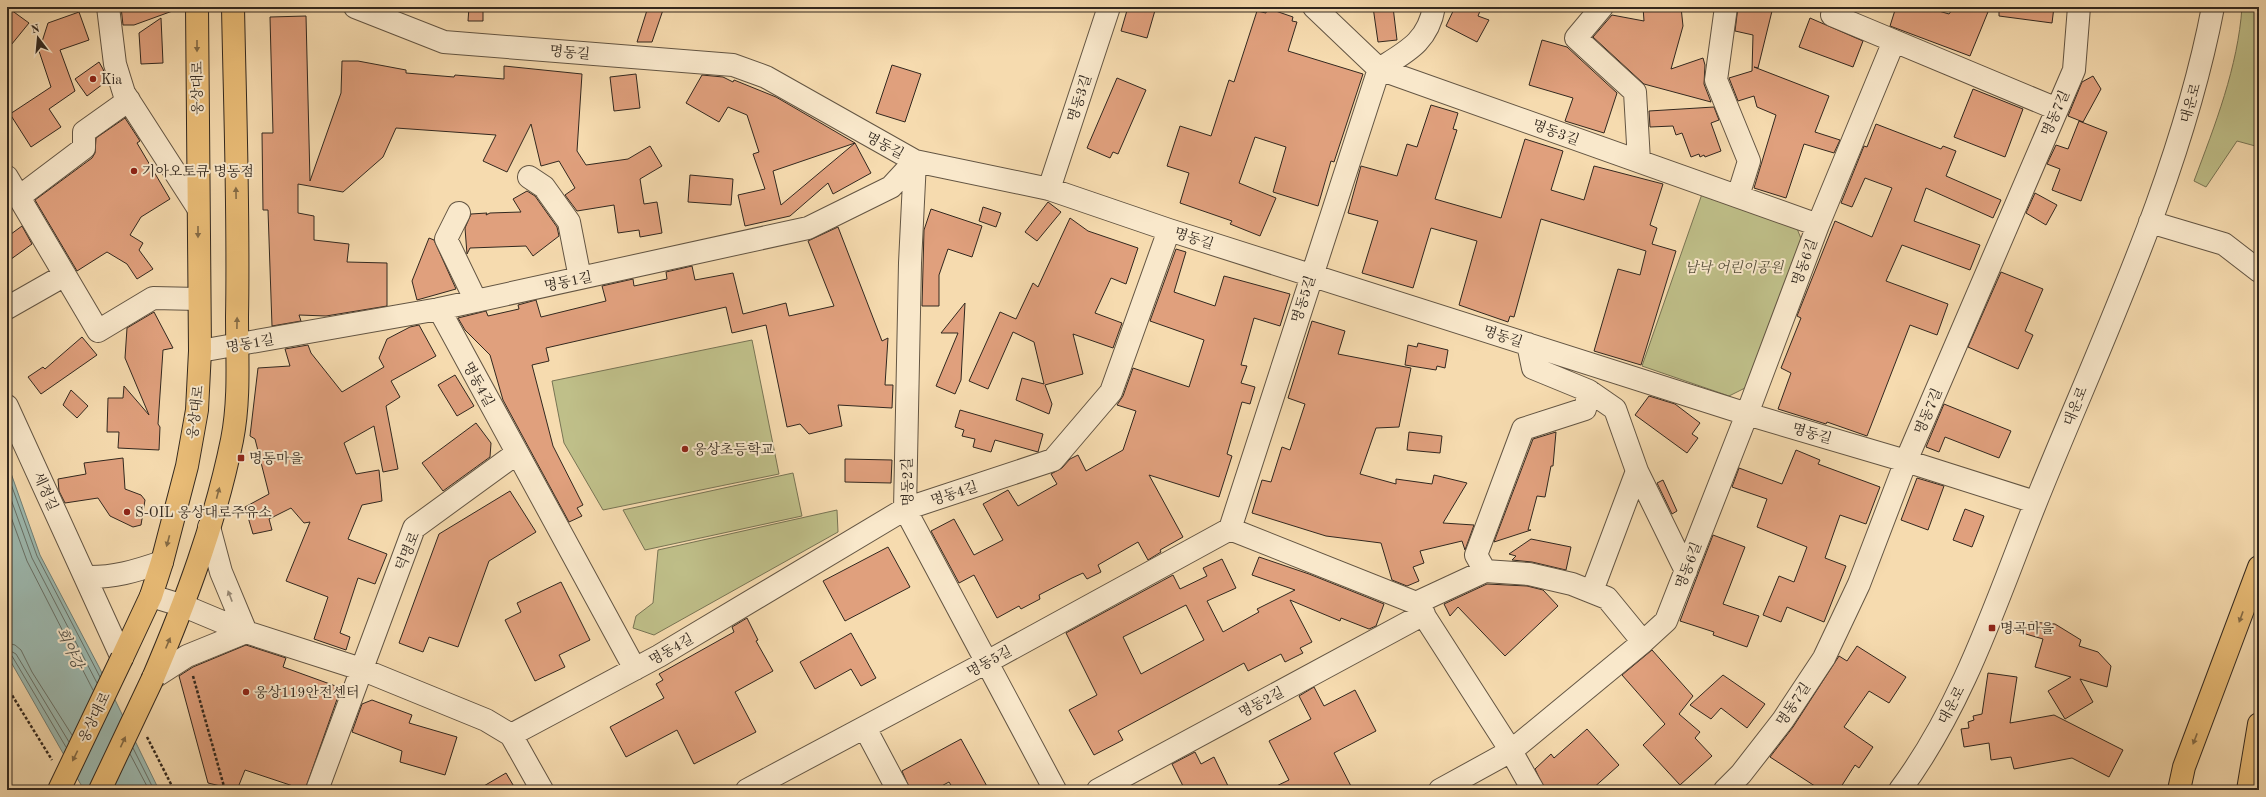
<svg xmlns="http://www.w3.org/2000/svg" width="2266" height="797" viewBox="0 0 2266 797" font-family="'Old Standard TT','Noto Serif KR',serif">
<style>
.green{fill:#bfbf89;stroke:#787454}
.water{fill:#9dbab1;stroke:#728077}
.lines{fill:none;stroke-linecap:round;stroke-linejoin:round}
.shore{stroke:#687168;stroke-width:1}
.building{fill:#e0a07d;stroke:#32281f;fill-rule:evenodd}
.minor-casing{stroke:#635543;stroke-width:24}
.major-casing{stroke:#32281f;stroke-width:24}
.highway-casing{stroke:#32281f;stroke-width:24}
.path{stroke:#32281f;stroke-width:2.5;stroke-dasharray:3 2;stroke-linecap:butt}
.minor{stroke:#f9e8cb;stroke-width:22}
.major{stroke:#ebbe78;stroke-width:22}
.highway{stroke:#ebbe78;stroke-width:22}
.major-bridge-casing{stroke:#32281f;stroke-width:24;stroke-linecap:butt}
.major-bridge{stroke:#ebbe78;stroke-width:22}
.oneway{fill:#856c47}
.oneway2{fill:#968875}
.poi-dot{fill:#8f2418;stroke:#f9e8cb;stroke-width:1.5}
.labels{text-anchor:middle;stroke-width:4;stroke-linejoin:round;paint-order:stroke}
.street-label{font-size:14px;fill:#32281f;stroke:#f9e8cb}
.poi-label{font-size:14px;fill:#32281f;stroke:#f9e8cb;text-anchor:start}
.park-label{font-size:14px;font-style:italic;fill:#554e3a;stroke:#f9e8cb}
.water-label{font-size:15px;font-style:italic;fill:#4d4c44;stroke:#f9e8cb}
</style>
<rect width="100%" height="100%" fill="#f6dbaf"/>
<filter id="stains"><feTurbulence type="fractalNoise" baseFrequency=".005" numOctaves="4"/><feColorMatrix values="0 0 0 0 .2 0 0 0 0 .09 0 0 0 0 .02 0 0 0 .5 -.17"/></filter>
<radialGradient id="worn" r=".72"><stop offset=".6" stop-color="#630" stop-opacity="0"/><stop offset="1" stop-color="#630" stop-opacity=".3"/></radialGradient>
<!-- green -->
<path class="green" d="M 2242,7 L 2259,7 L 2259,147 L 2237,141 L 2206,187 L 2194,181 C 2215,125 2238,67 2242,7 Z
M 1702,194 L 1796,226 L 1802,241 L 1745,388 L 1729,396 L 1642,366 Z
M 752,340 L 779,474 L 603,510 L 564,443 L 552,381 Z
M 793,473 L 802,516 L 645,550 L 623,510 Z
M 837,510 L 838,532 L 654,635 L 633,628 L 636,616 L 653,603 L 658,550 Z"/>
<!-- water -->
<path class="water" d="M 7,462 L 40,555 L 99,667 L 159,790 L 84,790 L 7,655 Z"/>
<g class="lines">
<!-- shore -->
<path class="shore" d="M 7,473 L 37,556 L 100,677
M 7,488 L 32,558 L 97,683
M 7,506 L 27,561 L 93,690
M 7,643 L 15,645 L 21,650 L 32,672 L 72,735
M 7,649 L 16,654 L 69,742
M 7,654 L 12,656 L 66,747
M 133,748 L 154,790
M 130,754 L 149,790"/>
</g>
<!-- building -->
<path class="building" d="M 7,7 L 29,23 L 7,50 Z
M 121,7 L 177,7 L 178,9 L 134,25 L 123,25 Z
M 469,7 L 483,7 L 483,21 L 468,21 Z
M 648,7 L 664,7 L 652,42 L 637,42 Z
M 1128,7 L 1156,7 L 1147,38 L 1121,31 Z
M 1373,7 L 1393,7 L 1397,40 L 1378,42 Z
M 1455,7 L 1480,11 L 1478,16 L 1489,20 L 1477,42 L 1446,26 Z
M 1643,7 L 1681,7 L 1683,26 L 1671,69 L 1703,58 L 1705,65 L 1704,84 L 1711,102 L 1644,84 L 1593,37 L 1612,15 L 1644,21 Z
M 1738,7 L 1756,7 L 1772,11 L 1758,68 L 1754,67 L 1829,96 L 1815,132 L 1840,140 L 1834,153 L 1804,144 L 1786,198 L 1754,188 L 1776,115 L 1757,107 L 1754,96 L 1738,101 L 1729,78 L 1752,71 L 1753,35 L 1735,31 Z
M 1896,7 L 1925,7 L 1949,14 L 1954,7 L 1990,7 L 1970,56 L 1890,26 Z
M 1999,7 L 2054,7 L 2052,23 L 1999,16 Z
M 1267,8 L 1293,17 L 1292,21 L 1297,22 L 1288,51 L 1363,74 L 1334,162 L 1331,161 L 1318,206 L 1273,192 L 1286,147 L 1255,137 L 1239,183 L 1276,198 L 1260,236 L 1230,224 L 1232,221 L 1180,203 L 1189,173 L 1167,166 L 1180,126 L 1211,136 L 1229,80 L 1234,82 L 1257,11 L 1266,13 Z
M 79,12 L 89,40 L 60,50 L 75,91 L 49,109 L 61,127 L 31,147 L 10,114 L 51,87 L 39,51 L 48,23 Z
M 306,16 L 310,181 L 341,93 L 342,61 L 358,61 L 406,70 L 406,73 L 454,77 L 455,75 L 504,79 L 504,66 L 582,74 L 577,151 L 586,165 L 628,159 L 650,146 L 662,166 L 640,179 L 644,204 L 657,202 L 662,233 L 640,237 L 639,230 L 618,233 L 614,205 L 577,211 L 565,195 L 575,188 L 559,161 L 541,166 L 531,124 L 507,172 L 483,161 L 496,135 L 396,128 L 383,157 L 343,192 L 298,184 L 298,213 L 314,216 L 314,240 L 349,244 L 347,262 L 387,263 L 387,306 L 326,316 L 299,315 L 301,321 L 272,326 L 268,210 L 263,210 L 262,133 L 273,133 L 270,17 Z
M 161,18 L 163,63 L 141,64 L 139,33 Z
M 1810,18 L 1863,41 L 1853,67 L 1799,47 Z
M 1542,40 L 1567,47 L 1617,93 L 1604,133 L 1565,121 L 1573,98 L 1529,85 Z
M 99,62 L 103,69 L 107,81 L 87,96 L 75,79 Z
M 892,65 L 921,74 L 905,122 L 876,113 Z
M 636,74 L 640,108 L 614,111 L 610,77 Z
M 702,75 L 723,77 L 733,82 L 734,80 L 776,97 L 855,143 L 773,171 L 781,205 L 855,143 L 871,173 L 833,194 L 828,183 L 790,216 L 745,226 L 738,195 L 765,189 L 753,154 L 759,152 L 747,115 L 728,107 L 719,122 L 686,103 Z
M 2093,76 L 2101,89 L 2083,122 L 2068,116 L 2082,82 Z
M 1117,78 L 1146,90 L 1118,154 L 1113,152 L 1110,158 L 1087,148 Z
M 1973,89 L 2023,109 L 2005,157 L 1954,137 Z
M 1431,105 L 1458,113 L 1453,129 L 1457,130 L 1435,199 L 1501,218 L 1525,139 L 1563,151 L 1551,190 L 1584,200 L 1594,166 L 1663,184 L 1650,225 L 1657,228 L 1652,244 L 1676,251 L 1641,365 L 1594,351 L 1618,269 L 1640,275 L 1646,251 L 1541,219 L 1514,317 L 1510,316 L 1508,322 L 1459,305 L 1477,241 L 1431,228 L 1413,288 L 1362,273 L 1378,221 L 1348,213 L 1361,166 L 1397,176 L 1407,144 L 1417,147 Z
M 1714,107 L 1719,120 L 1711,123 L 1721,151 L 1705,157 L 1704,155 L 1700,157 L 1699,154 L 1691,157 L 1682,133 L 1676,135 L 1673,126 L 1650,127 L 1649,111 Z
M 125,118 L 140,141 L 137,143 L 170,199 L 141,217 L 130,235 L 143,243 L 139,250 L 153,269 L 137,279 L 127,264 L 107,252 L 77,271 L 35,200 L 92,158 L 95,153 L 96,138 Z
M 2079,121 L 2107,132 L 2081,201 L 2052,190 L 2060,169 L 2047,164 L 2056,145 L 2068,149 Z
M 1876,124 L 1941,149 L 1943,146 L 1956,151 L 1946,176 L 2001,200 L 1993,218 L 1926,188 L 1914,221 L 1980,245 L 1970,270 L 1902,245 L 1886,281 L 1948,304 L 1937,335 L 1910,325 L 1867,436 L 1827,422 L 1826,424 L 1778,409 L 1791,373 L 1781,368 L 1801,318 L 1797,316 L 1835,221 L 1872,237 L 1892,188 L 1865,178 L 1852,207 L 1841,203 L 1864,146 L 1867,147 Z
M 690,175 L 733,179 L 731,205 L 688,202 Z
M 527,191 L 535,196 L 557,227 L 559,236 L 533,256 L 526,246 L 470,248 L 467,254 L 465,228 L 471,214 L 487,213 L 486,215 L 490,213 L 521,212 L 513,199 Z
M 2035,193 L 2057,205 L 2046,225 L 2026,213 Z
M 1048,202 L 1061,212 L 1037,241 L 1025,232 Z
M 983,207 L 1001,213 L 996,227 L 979,221 Z
M 931,209 L 982,226 L 972,257 L 948,249 L 939,275 L 939,306 L 922,306 L 924,230 Z
M 1070,218 L 1088,231 L 1138,248 L 1126,284 L 1111,278 L 1095,313 L 1122,323 L 1113,348 L 1073,334 L 1083,374 L 1045,385 L 1052,404 L 1049,414 L 1016,400 L 1022,378 L 1044,384 L 1034,342 L 1013,332 L 988,389 L 969,381 L 1000,312 L 1016,319 L 1033,283 L 1038,287 Z
M 22,226 L 32,244 L 7,262 L 7,237 Z
M 838,227 L 882,341 L 888,338 L 885,385 L 893,385 L 892,408 L 838,405 L 842,426 L 809,434 L 800,424 L 787,427 L 766,325 L 732,333 L 726,307 L 546,348 L 549,361 L 532,365 L 553,446 L 583,505 L 577,508 L 582,516 L 569,522 L 503,400 L 490,355 L 465,330 L 458,318 L 486,311 L 488,316 L 519,309 L 518,305 L 536,300 L 541,317 L 606,301 L 602,286 L 633,279 L 634,286 L 667,279 L 666,272 L 692,266 L 695,280 L 733,273 L 743,314 L 786,303 L 789,316 L 834,306 L 808,241 Z
M 429,238 L 434,240 L 456,289 L 417,300 L 412,281 Z
M 1176,249 L 1186,252 L 1174,292 L 1215,306 L 1224,276 L 1290,294 L 1280,326 L 1254,318 L 1241,365 L 1247,366 L 1241,383 L 1255,387 L 1250,404 L 1242,402 L 1227,454 L 1232,456 L 1219,497 L 1149,475 L 1183,537 L 1160,550 L 1161,552 L 1148,560 L 1138,542 L 1098,565 L 1101,572 L 1087,579 L 1083,573 L 1072,578 L 1039,595 L 1040,599 L 1021,609 L 1019,606 L 997,618 L 974,575 L 959,583 L 931,531 L 954,519 L 974,555 L 1003,540 L 983,504 L 1008,490 L 1018,506 L 1057,484 L 1051,474 L 1062,468 L 1070,459 L 1078,455 L 1086,471 L 1123,450 L 1136,411 L 1117,405 L 1123,396 L 1133,368 L 1189,387 L 1204,340 L 1150,321 Z
M 2001,272 L 2043,289 L 2025,331 L 2033,335 L 2018,369 L 1968,347 Z
M 965,303 L 961,380 L 955,394 L 936,386 L 958,333 L 941,333 Z
M 154,312 L 173,348 L 163,350 L 158,424 L 160,427 L 159,450 L 118,448 L 119,432 L 107,432 L 108,398 L 123,398 L 124,386 L 149,415 L 125,358 L 127,328 Z
M 1312,321 L 1345,331 L 1338,354 L 1411,368 L 1399,427 L 1376,428 L 1360,474 L 1396,484 L 1396,479 L 1432,484 L 1434,475 L 1467,483 L 1443,523 L 1474,525 L 1465,550 L 1462,541 L 1420,551 L 1424,563 L 1413,567 L 1419,581 L 1407,586 L 1392,580 L 1381,543 L 1326,536 L 1252,513 L 1262,480 L 1271,482 L 1282,447 L 1290,450 L 1305,404 L 1288,398 Z
M 419,325 L 436,356 L 391,381 L 400,397 L 386,406 L 398,469 L 383,472 L 374,426 L 344,443 L 356,474 L 379,470 L 382,501 L 362,505 L 348,539 L 387,554 L 375,584 L 358,578 L 340,633 L 350,637 L 346,650 L 314,639 L 328,597 L 286,581 L 310,522 L 304,523 L 291,508 L 269,519 L 272,530 L 253,534 L 245,507 L 269,494 L 255,439 L 250,436 L 258,368 L 290,366 L 285,349 L 308,345 L 311,353 L 342,392 L 384,367 L 379,358 L 387,339 L 410,327 Z
M 82,337 L 97,355 L 41,394 L 28,377 L 43,367 L 45,369 Z
M 1418,343 L 1448,350 L 1445,368 L 1437,366 L 1436,370 L 1405,365 L 1408,345 L 1417,347 Z
M 455,375 L 474,406 L 457,416 L 438,385 Z
M 71,390 L 88,406 L 77,418 L 63,405 Z
M 1649,396 L 1675,404 L 1700,423 L 1692,434 L 1698,438 L 1687,453 L 1635,415 Z
M 1944,404 L 2011,431 L 1999,458 L 1945,437 L 1939,452 L 1926,447 Z
M 960,410 L 1043,434 L 1038,452 L 995,440 L 991,452 L 973,447 L 975,439 L 962,436 L 964,430 L 955,427 Z
M 476,423 L 491,443 L 490,457 L 443,491 L 422,463 Z
M 1409,432 L 1442,436 L 1440,453 L 1407,450 Z
M 1556,432 L 1553,466 L 1551,466 L 1545,497 L 1537,496 L 1528,530 L 1531,530 L 1494,542 L 1533,439 Z
M 1796,450 L 1820,460 L 1818,464 L 1880,487 L 1866,524 L 1840,515 L 1825,558 L 1846,566 L 1824,622 L 1787,607 L 1781,622 L 1763,615 L 1779,576 L 1794,582 L 1807,547 L 1757,527 L 1767,499 L 1732,487 L 1739,468 L 1782,484 Z
M 123,458 L 125,489 L 141,495 L 145,500 L 141,525 L 133,527 L 110,516 L 98,498 L 65,503 L 59,491 L 58,479 L 86,474 L 84,463 Z
M 845,459 L 892,460 L 891,483 L 845,482 Z
M 1917,478 L 1944,486 L 1928,530 L 1901,520 Z
M 1663,480 L 1677,511 L 1672,514 L 1657,483 Z
M 510,491 L 536,532 L 489,561 L 458,647 L 429,637 L 423,652 L 399,643 L 439,534 Z
M 1965,509 L 1984,516 L 1972,547 L 1953,540 Z
M 1713,535 L 1745,547 L 1723,604 L 1759,616 L 1747,647 L 1713,635 L 1714,632 L 1680,621 Z
M 1531,539 L 1571,547 L 1566,570 L 1532,562 L 1512,560 L 1516,556 L 1509,554 Z
M 888,547 L 910,587 L 845,621 L 823,581 Z
M 1259,557 L 1309,574 L 1384,604 L 1376,626 L 1369,629 L 1341,618 L 1340,621 L 1290,600 L 1312,642 L 1300,648 L 1303,653 L 1285,662 L 1281,654 L 1248,671 L 1244,663 L 1118,731 L 1123,740 L 1094,755 L 1069,710 L 1097,695 L 1066,633 L 1173,575 L 1180,589 L 1207,576 L 1203,568 L 1222,559 L 1236,588 L 1207,601 L 1223,632 L 1259,612 L 1257,609 L 1295,590 L 1252,575 ZM 1186,605 L 1204,640 L 1141,674 L 1123,637 Z
M 561,582 L 590,640 L 559,655 L 565,667 L 535,681 L 505,620 L 521,612 L 517,603 Z
M 1487,584 L 1527,586 L 1543,590 L 1558,606 L 1505,656 L 1458,607 L 1450,616 L 1444,604 Z
M 747,618 L 758,640 L 756,641 L 773,671 L 735,692 L 756,732 L 694,764 L 677,730 L 626,757 L 610,727 L 664,698 L 656,684 L 663,680 L 659,674 L 734,632 L 732,627 Z
M 2031,622 L 2055,624 L 2081,640 L 2079,646 L 2098,652 L 2111,666 L 2107,687 L 2080,679 L 2093,702 L 2065,719 L 2048,691 L 2071,677 L 2035,667 L 2043,639 L 2012,630 Z
M 851,633 L 876,678 L 861,686 L 851,669 L 815,689 L 800,662 Z
M 246,645 L 286,658 L 283,667 L 341,688 L 305,790 L 245,770 L 237,790 L 208,783 L 179,676 L 193,667 Z
M 1857,646 L 1906,677 L 1889,703 L 1869,691 L 1844,727 L 1873,747 L 1859,768 L 1855,765 L 1839,790 L 1821,790 L 1770,757 L 1793,727 L 1839,656 L 1847,661 Z
M 1652,650 L 1693,696 L 1679,714 L 1700,732 L 1695,738 L 1712,756 L 1680,785 L 1643,745 L 1665,724 L 1622,675 Z
M 1988,673 L 2017,677 L 2010,723 L 2054,715 L 2123,750 L 2109,777 L 2072,758 L 2014,769 L 2011,757 L 1991,760 L 1989,743 L 1964,747 L 1961,729 L 1969,728 L 1968,722 L 1974,720 L 1973,716 L 1982,714 Z
M 1723,675 L 1765,704 L 1747,728 L 1721,708 L 1711,719 L 1690,705 Z
M 1314,687 L 1324,706 L 1355,690 L 1376,731 L 1334,753 L 1353,790 L 1268,790 L 1289,780 L 1269,741 L 1311,719 L 1299,696 Z
M 372,700 L 412,715 L 409,723 L 457,737 L 445,775 L 400,762 L 402,751 L 352,732 L 362,704 Z
M 1587,729 L 1619,765 L 1591,790 L 1545,790 L 1535,769 L 1551,754 L 1554,758 Z
M 961,739 L 989,790 L 954,790 L 949,782 L 934,790 L 910,790 L 902,771 Z
M 1195,752 L 1201,764 L 1214,757 L 1230,790 L 1185,790 L 1172,764 Z
M 506,773 L 516,790 L 477,790 Z"/>
<g class="lines">
<!-- minor casing -->
<g class="minor-casing">
<path id="minor" d="M 108,7 L 115,64 L 124,93 L 198,208
M 355,7 L 444,42 L 733,65 L 766,77 L 915,161 L 1049,189 L 1169,230 L 1747,414 L 1906,461 L 2035,502
M 1314,7 L 1379,69 L 1818,225
M 1602,7 L 1576,38 L 1635,92 L 1639,161
M 1726,7 L 1716,80 L 1749,161 L 1738,196
M 1835,7 L 1832,15 L 2057,109
M 915,161 L 910,263 L 905,509 L 1055,790
M 7,177 L 98,331 L 153,298 L 199,299
M 529,177 L 544,187 L 569,222 L 580,278
M 1049,189 L 1109,7
M 19,197 L 84,148 L 84,132 L 129,100
M 459,213 L 446,239 L 476,301
M 2150,222 L 2224,244 L 2259,271
M 7,308 L 65,275
M 439,309 L 635,669
M 200,351 L 439,309 L 808,228 L 891,187 L 915,161
M 1589,391 L 1615,409 L 1637,471 L 1592,591
M 7,406 L 122,658
M 1637,471 L 1686,571
M 1230,529 L 1416,603 L 1511,751 L 1533,790
M 1485,571 L 1476,555 L 1523,429 L 1585,409 L 1589,391 L 1533,368 L 1528,344
M 85,577 C 113,578 136,571 162,562
M 151,596 L 184,606 L 246,632 L 361,669 L 486,720 L 511,735 L 542,790
M 1416,603 L 1485,571 L 1529,574 L 1572,584 L 1607,598 L 1643,642
M 153,678 L 187,656 L 246,632 L 221,572 L 209,527
M 865,728 L 898,790
M 511,735 L 659,656 L 905,509 L 1053,460 L 1111,392 L 1169,230
M 317,790 L 414,528 L 517,453
M 747,790 L 987,662 L 1230,529 L 1379,69 C 1406,52 1428,42 1434,7
M 1098,790 L 1424,614
M 1440,790 L 1511,751 L 1643,642 L 1666,621 L 1747,414 L 1818,225 L 1894,41
M 1725,790 L 1741,774 L 1783,720 L 1824,658 L 1859,584 L 1906,461 L 2074,70 L 2079,7
M 1900,790 C 1967,700 2000,589 2042,487 C 2106,330 2181,174 2213,7"/>
</g>
<!-- major casing -->
<g class="major-casing">
<path id="major" d="M 122,658 L 151,596 L 162,562 L 187,466 L 197,410 L 200,351 L 197,7
M 153,678 C 186,601 215,523 232,440 C 240,400 237,357 237,317 C 239,214 235,110 233,7"/>
</g>
<!-- highway casing -->
<g class="highway-casing">
<path id="highway" d="M 2179,790 L 2184,767 L 2259,567
M 2248,790 L 2259,724"/>
</g>
<!-- path -->
<path class="path" d="M 193,676 L 225,790
M 7,687 L 52,760
M 147,737 L 174,790"/>
<!-- minor -->
<use href="#minor" class="minor"/>
<!-- major -->
<use href="#major" class="major"/>
<!-- highway -->
<use href="#highway" class="highway"/>
<!-- major-bridge casing -->
<g class="major-bridge-casing">
<path id="major-bridge" d="M 59,790 L 122,658
M 100,790 L 153,678"/>
</g>
<!-- major-bridge -->
<use href="#major-bridge" class="major-bridge"/>
</g>
<!-- one-way arrows -->
<defs><path id="oneway-solid" d="M-6-.8H1V-3.2L6.5 0L1 3.2V.8H-6Z"/></defs>
<g class="oneway">
<use href="#oneway-solid" transform="translate(197 46) rotate(90)"/>
<use href="#oneway-solid" transform="translate(236 193) rotate(-91)"/>
<use href="#oneway-solid" transform="translate(198 232) rotate(90)"/>
<use href="#oneway-solid" transform="translate(237 323) rotate(-89)"/>
<use href="#oneway-solid" transform="translate(218 493) rotate(-75)"/>
<use href="#oneway-solid" transform="translate(168 541) rotate(105)"/>
<use href="#oneway-solid" transform="translate(2241 617) rotate(110)"/>
<use href="#oneway-solid" transform="translate(168 643) rotate(-67)"/>
<use href="#oneway-solid" transform="translate(2195 739) rotate(111)"/>
<use href="#oneway-solid" transform="translate(123 742) rotate(-65)"/>
<use href="#oneway-solid" transform="translate(75 756) rotate(116)"/>
</g>
<use class="oneway2" href="#oneway-solid" transform="translate(230 596) rotate(-111)"/>
<!-- markers -->
<g class="poi-dot">
<circle cx="93" cy="79" r="4"/>
<circle cx="134" cy="171" r="4"/>
<circle cx="685" cy="449" r="4"/>
<rect x="237" y="454" width="8" height="8" rx="2"/>
<circle cx="127" cy="512" r="4"/>
<rect x="1988" y="624" width="8" height="8" rx="2"/>
<circle cx="246" cy="692" r="4"/>
</g>
<g class="labels">
<!-- street labels -->
<g class="street-label">
<text transform="translate(570 52) rotate(5)" y="5">명동길</text>
<text transform="translate(197 88) rotate(-90)" y="5">웅상대로</text>
<text transform="translate(1079 98) rotate(-72)" y="5">명동3길</text>
<text transform="translate(2190 103) rotate(-74)" y="5">대운로</text>
<text transform="translate(2055 113) rotate(-66)" y="5">명동7길</text>
<text transform="translate(1556 132) rotate(20)" y="5">명동3길</text>
<text transform="translate(885 145) rotate(28)" y="5">명동길</text>
<text transform="translate(1194 238) rotate(18)" y="5">명동길</text>
<text transform="translate(1804 262) rotate(-70)" y="5">명동6길</text>
<text transform="translate(568 281) rotate(-12)" y="5">명동1길</text>
<text transform="translate(1303 299) rotate(-72)" y="5">명동5길</text>
<text transform="translate(1503 336) rotate(18)" y="5">명동길</text>
<text transform="translate(250 343) rotate(-10)" y="5">명동1길</text>
<text transform="translate(479 384) rotate(61)" y="5">명동4길</text>
<text transform="translate(2075 406) rotate(-68)" y="5">대운로</text>
<text transform="translate(1928 411) rotate(-67)" y="5">명동7길</text>
<text transform="translate(195 412) rotate(-83)" y="5">웅상대로</text>
<text transform="translate(1812 433) rotate(16)" y="5">명동길</text>
<text transform="translate(907 482) rotate(-91)" y="5">명동2길</text>
<text transform="translate(46 491) rotate(66)" y="5">세정길</text>
<text transform="translate(954 493) rotate(-18)" y="5">명동4길</text>
<text transform="translate(407 551) rotate(-67)" y="5">덕명로</text>
<text transform="translate(1688 565) rotate(-69)" y="5">명동6길</text>
<text transform="translate(671 649) rotate(-30)" y="5">명동4길</text>
<text transform="translate(989 661) rotate(-29)" y="5">명동5길</text>
<text transform="translate(1261 702) rotate(-28)" y="5">명동2길</text>
<text transform="translate(1793 704) rotate(-56)" y="5">명동7길</text>
<text transform="translate(1951 705) rotate(-62)" y="5">대운로</text>
<text transform="translate(94 717) rotate(-64)" y="5">웅상대로</text>
</g>
<!-- poi labels -->
<g class="poi-label">
<text x="101" y="84">Kia</text>
<text x="142" y="176">기아오토큐 명동점</text>
<text x="693" y="454">웅상초등학교</text>
<text x="249" y="463">명동마을</text>
<text x="135" y="517">S-OIL 웅상대로주유소</text>
<text x="2000" y="633">명곡마을</text>
<text x="254" y="697">웅상119안전센터</text>
</g>
<!-- park labels -->
<g class="park-label">
<text x="1734" y="272">남낙 어린이공원</text>
</g>
<!-- water labels -->
<g class="water-label">
<text transform="translate(70 648) rotate(66)" y="5">회야강</text>
</g>
</g>
<!-- margin -->
<rect width="2266" height="797" fill="none" stroke="#f6dbaf" stroke-width="24"/>
<rect x="8" y="8" width="2250" height="781" fill="none" stroke="#32281f" stroke-width="2"/>
<rect x="12" y="12" width="2242" height="773" fill="none" stroke="#32281f"/>
<!-- north arrow -->
<g transform="translate(38 38) rotate(344)" stroke="#f9e8cb" stroke-width="3" paint-order="stroke">
<path d="M0-3L7 15L0 10L-7 15Z" fill="#32281f"/>
<text y="-6" font-size="11" font-weight="bold" text-anchor="middle" fill="#32281f">N</text>
</g>
<rect width="100%" height="100%" filter="url(#stains)"/>
<rect width="100%" height="100%" fill="url(#worn)"/>
</svg>
